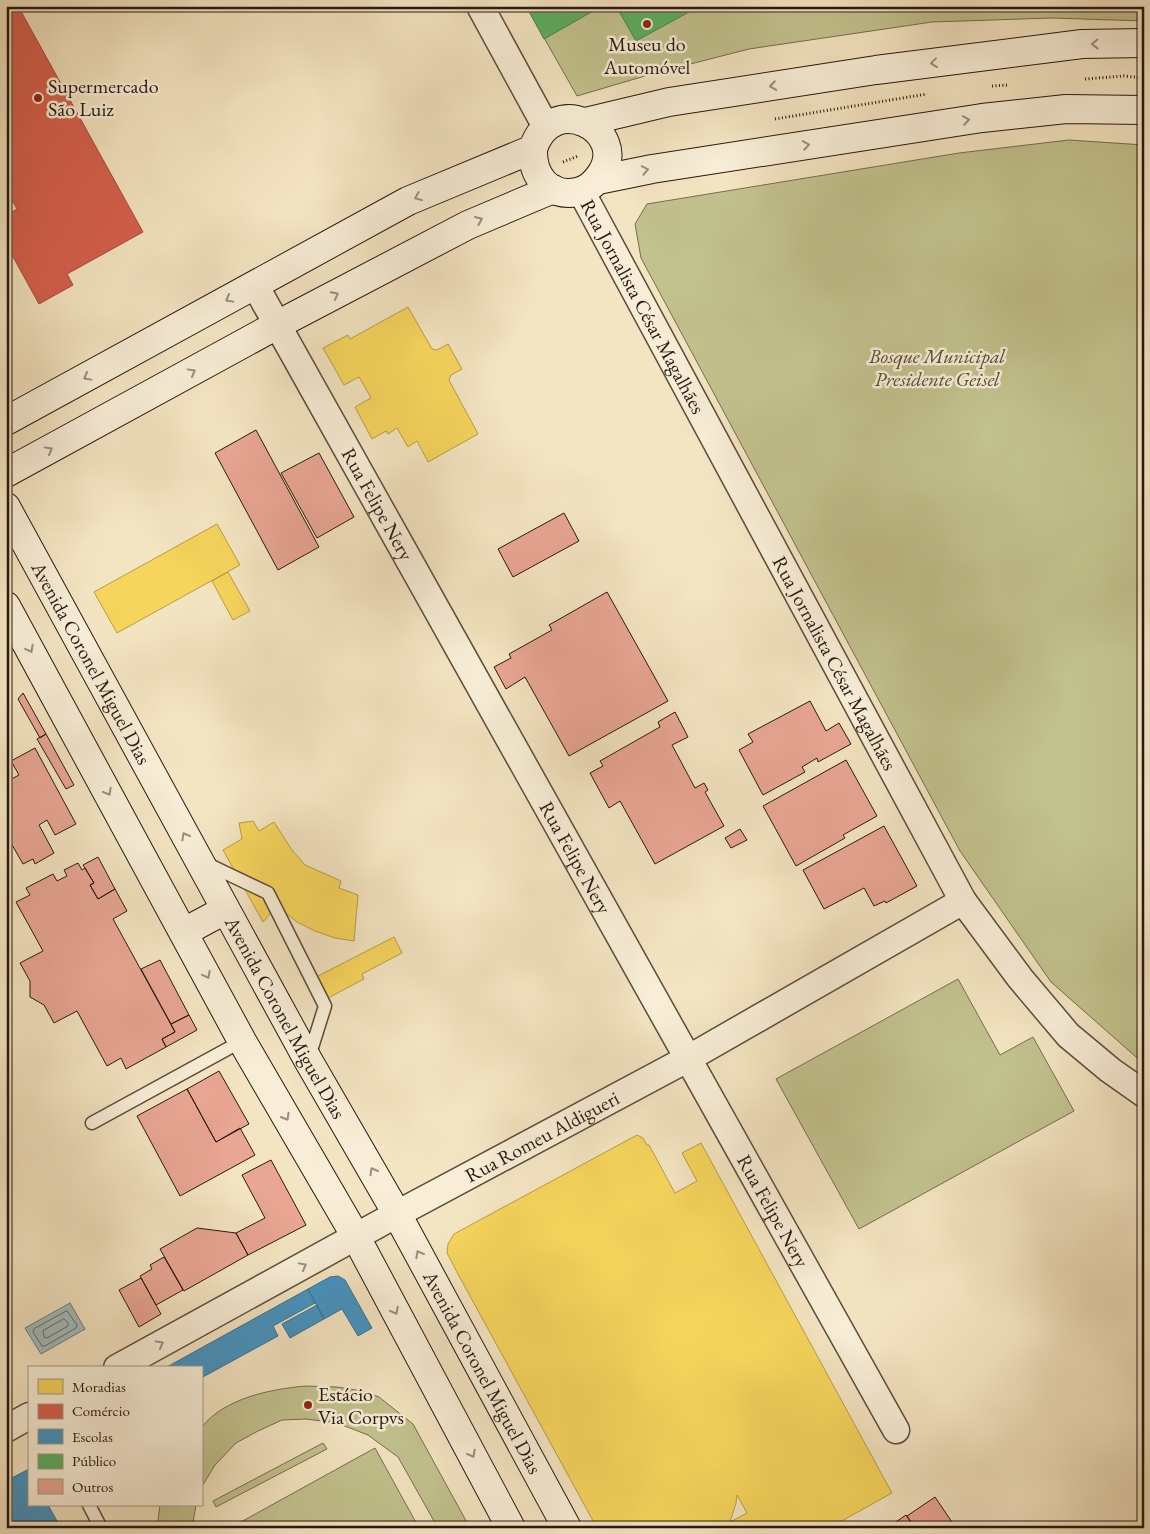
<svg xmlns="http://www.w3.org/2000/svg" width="1150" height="1534" viewBox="0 0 1150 1534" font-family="'EB Garamond',serif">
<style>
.green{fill:#c2c28e;stroke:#746d50}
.water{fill:#a2bcbf;stroke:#717a79}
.homes{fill:#f6d55c;stroke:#b89c46;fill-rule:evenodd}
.shops{fill:#d6604d;stroke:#a24a3b}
.schools{fill:#4393c3;stroke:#3b6e8e}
.public{fill:#5aae61;stroke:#4b8149}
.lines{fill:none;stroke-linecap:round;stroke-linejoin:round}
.shore{stroke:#646a68;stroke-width:1}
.building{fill:#e9a693;stroke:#271811}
.service-casing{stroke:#5a4b3d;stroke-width:15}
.minor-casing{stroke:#5a4b3d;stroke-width:29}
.secondary-casing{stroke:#271811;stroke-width:30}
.path{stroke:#271811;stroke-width:3;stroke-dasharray:1 2.5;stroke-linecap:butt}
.service{stroke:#f8eed7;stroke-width:12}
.minor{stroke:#f8eed7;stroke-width:26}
.secondary{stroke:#f8eed7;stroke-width:28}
.oneway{stroke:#9a8e7e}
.poi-dot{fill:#8f2418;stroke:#f8eed7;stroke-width:2}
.labels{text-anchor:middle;stroke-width:5;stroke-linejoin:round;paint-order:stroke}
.poi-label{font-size:20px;fill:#271811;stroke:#f8eed7;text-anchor:start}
.street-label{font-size:20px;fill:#271811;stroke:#f8eed7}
.park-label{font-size:20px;font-style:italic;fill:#564b36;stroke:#f8eed7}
</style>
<rect width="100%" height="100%" fill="#f4e5c2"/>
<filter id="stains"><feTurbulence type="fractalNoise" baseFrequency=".004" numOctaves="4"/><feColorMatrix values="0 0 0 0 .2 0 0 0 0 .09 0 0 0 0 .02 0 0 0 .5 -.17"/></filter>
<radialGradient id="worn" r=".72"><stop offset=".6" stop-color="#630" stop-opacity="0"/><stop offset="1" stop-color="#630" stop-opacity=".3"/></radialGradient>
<!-- green -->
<path class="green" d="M 526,6 L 1144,6 L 1144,21 L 1052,18 L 932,22 L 749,49 L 655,73 L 577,96 Z
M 1069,140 L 1144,145 L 1144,1064 L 1051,982 L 960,851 L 641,258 L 635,224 L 647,204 L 959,153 Z
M 958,979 L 1000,1055 L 1033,1037 L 1074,1111 L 859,1229 L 776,1079 Z
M 306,1386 L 337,1387 L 362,1391 L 379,1397 L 413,1424 L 470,1528 L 438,1528 L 398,1457 L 368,1435 L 337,1423 L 306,1419 L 282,1420 L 258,1431 L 236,1443 L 215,1465 L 201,1488 L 201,1428 C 224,1398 271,1389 306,1386 Z
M 323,1443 L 327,1449 L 216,1507 L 213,1501 Z
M 375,1448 L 419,1528 L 230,1528 Z
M 160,1505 L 196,1505 L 192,1528 L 157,1528 Z"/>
<!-- water -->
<path class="water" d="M 70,1303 L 85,1329 L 41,1354 L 25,1328 Z"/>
<!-- homes -->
<path class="homes" d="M 408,307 L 432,349 L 437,350 L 448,344 L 462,369 L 451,375 L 449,380 L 478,434 L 428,462 L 417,441 L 408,447 L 397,428 L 388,434 L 386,431 L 372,439 L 355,407 L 371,398 L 359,377 L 344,385 L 323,348 L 348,335 L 350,339 Z
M 217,524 L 240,565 L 117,633 L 94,592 Z
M 228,572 L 250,611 L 233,620 L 212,581 Z
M 253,821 L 259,831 L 274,822 L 292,850 L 305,865 L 341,881 L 339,888 L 358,895 L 354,941 L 335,938 L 315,931 L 297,922 L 277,906 L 263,922 L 223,850 L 242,839 L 239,823 Z
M 394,937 L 402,953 L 362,974 L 364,979 L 328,998 L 316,977 Z
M 637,1135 L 643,1138 L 647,1145 L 649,1145 L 675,1193 L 697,1181 L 682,1153 L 701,1143 L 892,1493 L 829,1528 L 597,1528 L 459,1276 L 447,1253 L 448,1244 L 454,1234 ZM 737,1495 L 747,1513 L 730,1522 L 736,1503 Z"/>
<!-- shops -->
<path class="shops" d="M 6,6 L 18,6 L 143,232 L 67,274 L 73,285 L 39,304 L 6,244 L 6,216 L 17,209 L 6,189 Z"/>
<!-- schools -->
<path class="schools" d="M 338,1276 L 345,1280 L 372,1328 L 358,1336 L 342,1309 L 324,1319 L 308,1289 L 330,1277 Z
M 308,1289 L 315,1303 L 273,1326 L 278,1336 L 201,1378 L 201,1368 L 165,1368 Z
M 317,1305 L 324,1319 L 290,1338 L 282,1324 Z
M 29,1469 L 29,1505 L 48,1505 L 61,1528 L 15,1528 L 6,1512 L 6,1481 Z"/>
<!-- public -->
<path class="public" d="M 526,6 L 602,6 L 544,39 Z
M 616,6 L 700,6 L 636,41 Z"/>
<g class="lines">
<!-- shore -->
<path class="shore" d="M 67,1311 L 77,1325 L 76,1328 L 45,1346 L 42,1346 L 33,1332 L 34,1329 Z
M 64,1319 L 68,1323 L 68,1326 L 47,1338 L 44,1337 L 43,1331 Z"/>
</g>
<!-- building -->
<path class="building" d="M 256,430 L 319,547 L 278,570 L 215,453 Z
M 319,453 L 354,517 L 317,538 L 281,473 Z
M 564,513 L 579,541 L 513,577 L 498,549 Z
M 607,592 L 668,701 L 569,756 L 525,677 L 506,689 L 494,667 L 511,658 L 509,654 L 552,630 L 549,625 Z
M 23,693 L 46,734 L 40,738 L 18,699 Z
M 810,701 L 826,731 L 839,723 L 851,744 L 818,762 L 817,758 L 802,767 L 805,772 L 763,795 L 739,750 L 753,742 L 748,734 Z
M 675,712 L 688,737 L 672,745 L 695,788 L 704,783 L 708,790 L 705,792 L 724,826 L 655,864 L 620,801 L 609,808 L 590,773 L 603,766 L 600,761 L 660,727 L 658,722 Z
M 46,734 L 74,785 L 66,789 L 37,739 Z
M 35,748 L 76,824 L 55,835 L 47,820 L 39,825 L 54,853 L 35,864 L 33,859 L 23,864 L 11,843 L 6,840 L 6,782 L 19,775 L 11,761 Z
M 846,760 L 877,816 L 843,835 L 845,838 L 796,866 L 763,806 Z
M 884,826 L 917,886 L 886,903 L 885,901 L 874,906 L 864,888 L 824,909 L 803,870 Z
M 740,829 L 747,840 L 731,848 L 725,838 Z
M 98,857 L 115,889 L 98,899 L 90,885 L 94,883 L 83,865 Z
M 78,863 L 82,870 L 85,868 L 94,883 L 90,885 L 98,899 L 115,889 L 127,911 L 113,919 L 175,1032 L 162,1039 L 166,1047 L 126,1069 L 121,1058 L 107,1066 L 77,1011 L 54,1023 L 44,1005 L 30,997 L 30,981 L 20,963 L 43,951 L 16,902 L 30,895 L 26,888 L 53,874 L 57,881 L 67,876 L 64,870 Z
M 160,960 L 189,1015 L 171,1024 L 141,969 Z
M 189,1015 L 197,1030 L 166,1047 L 162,1039 L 175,1032 L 171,1024 Z
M 219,1071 L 249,1124 L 216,1142 L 187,1089 Z
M 187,1089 L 216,1142 L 240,1128 L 255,1155 L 180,1196 L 137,1116 Z
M 271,1160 L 306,1225 L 248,1255 L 236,1233 L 265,1218 L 242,1175 Z
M 197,1228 L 236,1233 L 248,1255 L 184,1291 L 160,1249 Z
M 164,1257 L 183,1290 L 156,1305 L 140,1276 L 152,1269 L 150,1265 Z
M 141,1278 L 161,1314 L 139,1327 L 119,1290 Z
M 935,1497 L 956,1528 L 915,1528 L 907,1516 Z
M 906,1515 L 915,1528 L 887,1528 Z"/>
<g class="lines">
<!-- service casing -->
<g class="service-casing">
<path id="service" d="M 205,863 L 268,893 L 325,1006 L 309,1057
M 92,1123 L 242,1041
M 89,1505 L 101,1528"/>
</g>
<!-- minor casing -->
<g class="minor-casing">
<g id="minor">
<path d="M 480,6 L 546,127"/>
<path id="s1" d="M 581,191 L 963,901 L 1020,978 L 1068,1035 L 1110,1070 L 1144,1094"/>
<path id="s2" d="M 255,285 L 896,1430"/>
<path id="s3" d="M 117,1368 L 397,1214 L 689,1058 L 963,901"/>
<path d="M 6,1429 L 29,1416"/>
</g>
</g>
<!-- secondary casing -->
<g class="secondary-casing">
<g id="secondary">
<path d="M 585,122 L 669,102 L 876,70 L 1082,44 L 1144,43"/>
<path d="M 598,180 L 652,169 L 982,118 L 1066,109 L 1144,110"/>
<path d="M 6,421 L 408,201 L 533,149 C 552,89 630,131 601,174 C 595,183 588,190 577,192 C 548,198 532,175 533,149"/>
<path d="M 6,473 L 277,325 L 468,225 L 553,189"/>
<path id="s4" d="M 6,507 L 308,1060 L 397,1214 L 567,1528"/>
<path d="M 6,606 L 242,1041 L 356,1237 L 511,1528"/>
<path d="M 184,932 L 225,910"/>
</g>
</g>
<!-- path -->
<path class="path" d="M 1085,79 L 1124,76 L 1144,78
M 992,86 L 1009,85
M 775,119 L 927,94
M 563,162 L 578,156"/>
<!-- service -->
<use href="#service" class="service"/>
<!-- minor -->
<use href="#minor" class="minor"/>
<!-- secondary -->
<use href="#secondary" class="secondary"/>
</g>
<!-- one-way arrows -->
<defs><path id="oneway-chevron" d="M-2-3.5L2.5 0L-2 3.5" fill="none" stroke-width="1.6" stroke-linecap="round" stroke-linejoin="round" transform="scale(1.25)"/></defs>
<g class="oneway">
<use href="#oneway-chevron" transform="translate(1095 44) rotate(179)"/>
<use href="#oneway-chevron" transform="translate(934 63) rotate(173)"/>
<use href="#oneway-chevron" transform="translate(773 86) rotate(171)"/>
<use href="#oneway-chevron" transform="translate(966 120) rotate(-9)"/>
<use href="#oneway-chevron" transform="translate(806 145) rotate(-9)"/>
<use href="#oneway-chevron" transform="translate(645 170) rotate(-11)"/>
<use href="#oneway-chevron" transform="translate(418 197) rotate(158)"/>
<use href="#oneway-chevron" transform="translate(479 220) rotate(-23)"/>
<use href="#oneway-chevron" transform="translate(335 295) rotate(-28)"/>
<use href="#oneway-chevron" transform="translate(229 299) rotate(151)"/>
<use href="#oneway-chevron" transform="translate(192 372) rotate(-29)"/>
<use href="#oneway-chevron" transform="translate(87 377) rotate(151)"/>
<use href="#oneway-chevron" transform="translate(49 450) rotate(-29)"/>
<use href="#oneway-chevron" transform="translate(30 649) rotate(61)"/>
<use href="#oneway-chevron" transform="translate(108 792) rotate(61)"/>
<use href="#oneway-chevron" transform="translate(185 836) rotate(-119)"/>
<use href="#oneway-chevron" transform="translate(207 975) rotate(62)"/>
<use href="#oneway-chevron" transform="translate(286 1117) rotate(60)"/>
<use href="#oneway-chevron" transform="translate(373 1171) rotate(-120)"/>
<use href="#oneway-chevron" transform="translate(419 1254) rotate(-118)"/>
<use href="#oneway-chevron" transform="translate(303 1266) rotate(-29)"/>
<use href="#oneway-chevron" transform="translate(395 1311) rotate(62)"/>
<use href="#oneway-chevron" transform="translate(160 1344) rotate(-29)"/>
<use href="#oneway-chevron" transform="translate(472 1454) rotate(62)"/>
</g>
<!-- markers -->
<g class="poi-dot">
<circle cx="647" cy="24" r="5"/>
<circle cx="38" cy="98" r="5"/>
<circle cx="308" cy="1405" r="5"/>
</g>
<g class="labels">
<!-- poi labels -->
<g class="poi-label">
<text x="647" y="51" text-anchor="middle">Museu do<tspan x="647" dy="23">Automóvel</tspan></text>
<text x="48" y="93">Supermercado<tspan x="48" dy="23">São Luiz</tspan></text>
<text x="318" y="1401">Estácio<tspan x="318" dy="23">Via Corpvs</tspan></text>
</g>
<!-- street labels -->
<g class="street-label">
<text dy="7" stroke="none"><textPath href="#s1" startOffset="131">Rua Jornalista César Magalhães</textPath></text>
<text dy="7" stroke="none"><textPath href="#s2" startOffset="251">Rua Felipe Nery</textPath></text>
<text dy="7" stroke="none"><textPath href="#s4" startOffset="178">Avenida Coronel Miguel Dias</textPath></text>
<text dy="7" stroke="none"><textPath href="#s1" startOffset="536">Rua Jornalista César Magalhães</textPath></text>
<text dy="7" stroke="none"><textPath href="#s2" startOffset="656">Rua Felipe Nery</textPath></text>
<text dy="7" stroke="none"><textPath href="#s4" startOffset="582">Avenida Coronel Miguel Dias</textPath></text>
<text dy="7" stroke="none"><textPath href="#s3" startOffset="484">Rua Romeu Aldigueri</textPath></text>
<text dy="7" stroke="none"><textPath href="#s2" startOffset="1061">Rua Felipe Nery</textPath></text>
<text dy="7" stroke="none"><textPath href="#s4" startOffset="988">Avenida Coronel Miguel Dias</textPath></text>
</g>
<!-- park labels -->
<g class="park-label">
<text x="937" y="363">Bosque Municipal<tspan x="937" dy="23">Presidente Geisel</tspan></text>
</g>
</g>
<!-- margin -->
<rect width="1150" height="1534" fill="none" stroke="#f4e5c2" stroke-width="25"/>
<rect x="8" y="8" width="1135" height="1519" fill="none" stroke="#271811" stroke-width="2.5"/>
<rect x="12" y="12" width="1125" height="1509" fill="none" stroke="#271811"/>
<!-- legend -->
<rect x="28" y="1366" width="175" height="140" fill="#f8eed7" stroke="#a49888"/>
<rect x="38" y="1379" width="25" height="15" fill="#f6d55c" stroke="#a49888"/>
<text x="72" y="1392" font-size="15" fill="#271811">Moradias</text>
<rect x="38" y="1404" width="25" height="15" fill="#d6604d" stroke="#a49888"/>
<text x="72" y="1416" font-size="15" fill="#271811">Comércio</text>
<rect x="38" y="1429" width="25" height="15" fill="#4393c3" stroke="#a49888"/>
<text x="72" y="1442" font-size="15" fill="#271811">Escolas</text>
<rect x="38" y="1454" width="25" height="15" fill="#5aae61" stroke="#a49888"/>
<text x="72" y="1466" font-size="15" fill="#271811">Público</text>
<rect x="38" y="1479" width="25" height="15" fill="#e9a693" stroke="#a49888"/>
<text x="72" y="1492" font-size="15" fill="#271811">Outros</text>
<rect width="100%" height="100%" filter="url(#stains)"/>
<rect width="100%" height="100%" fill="url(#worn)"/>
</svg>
